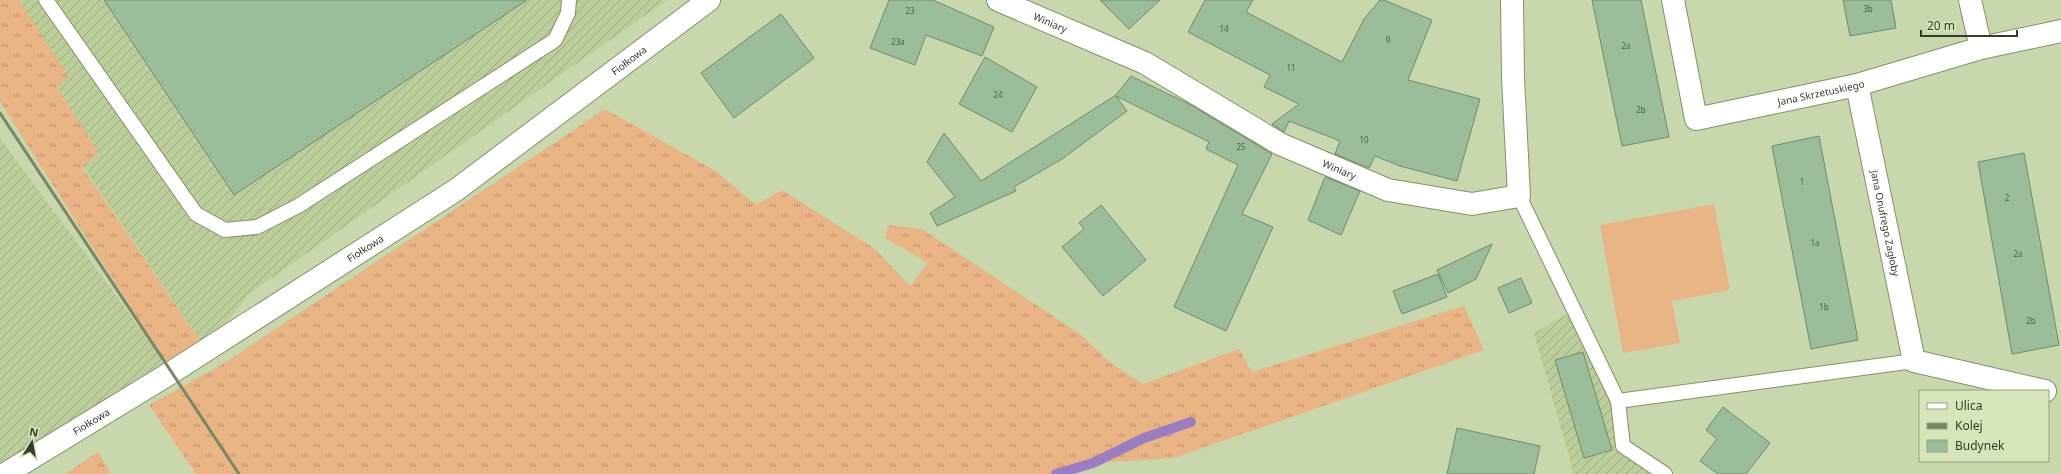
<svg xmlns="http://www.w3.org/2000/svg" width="2061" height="474" viewBox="0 0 2061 474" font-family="'Noto Sans',sans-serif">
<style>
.industrial{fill:url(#industrial-furrows)}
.grass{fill:url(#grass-tufts)}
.pitch{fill:#eab584}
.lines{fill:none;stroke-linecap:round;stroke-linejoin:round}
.stream{stroke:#9b7dc2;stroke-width:10}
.building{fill:#9cbd9a;stroke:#6d8c6b}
.service-casing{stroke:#839168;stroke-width:16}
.minor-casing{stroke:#839168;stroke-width:24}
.service{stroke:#fff;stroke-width:14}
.minor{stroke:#fff;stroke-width:22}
.rail{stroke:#7b8567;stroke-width:3}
.labels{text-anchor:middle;stroke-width:3;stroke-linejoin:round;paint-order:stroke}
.number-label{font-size:8px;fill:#505c46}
.street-label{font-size:10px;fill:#363c2a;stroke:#d6e6b9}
</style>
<defs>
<pattern id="industrial-furrows" width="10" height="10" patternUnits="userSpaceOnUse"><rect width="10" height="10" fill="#bbcd99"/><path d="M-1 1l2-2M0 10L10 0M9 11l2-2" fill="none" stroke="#99a87d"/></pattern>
<pattern id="grass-tufts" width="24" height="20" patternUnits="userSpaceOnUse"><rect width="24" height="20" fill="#eab584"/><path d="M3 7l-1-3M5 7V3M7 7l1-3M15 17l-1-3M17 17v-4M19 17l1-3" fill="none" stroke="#be946c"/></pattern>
</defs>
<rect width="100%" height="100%" fill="#c9d8ac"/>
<!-- industrial -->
<path class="industrial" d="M 0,0 L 667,0 L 249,294 L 206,350 L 0,42 Z
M 0,138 L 172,372 L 0,474 Z
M 1574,310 L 1618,401 L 1623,446 L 1665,474 L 1574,474 L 1534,333 Z"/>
<!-- grass -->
<path class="grass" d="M 0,0 L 19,0 L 69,77 L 57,88 L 99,153 L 82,167 L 206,350 L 172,372 L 0,102 Z
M 605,109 L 716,171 L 756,205 L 782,190 L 875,249 L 910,286 L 928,263 L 885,238 L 888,225 L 922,229 L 1080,334 L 1112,364 L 1143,384 L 1239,349 L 1252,372 L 1464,306 L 1484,350 L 1174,458 L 1093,463 L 1056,474 L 196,474 L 149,405 L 223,364 Z
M 98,452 L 111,474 L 65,474 Z"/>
<!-- pitch -->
<path class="pitch" d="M 1714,204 L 1730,290 L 1672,301 L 1680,343 L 1623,353 L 1600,225 Z"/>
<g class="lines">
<!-- stream -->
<path class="stream" d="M 1056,474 L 1093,463 L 1144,438 L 1191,422"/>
</g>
<!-- building -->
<path class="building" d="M 104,0 L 527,0 L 234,195 Z
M 889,0 L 933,0 L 994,27 L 982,56 L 926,35 L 915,65 L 870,48 Z
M 1100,0 L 1160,0 L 1129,29 Z
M 1205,0 L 1253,0 L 1246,12 L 1342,62 L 1364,19 L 1380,0 L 1384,0 L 1432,20 L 1408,80 L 1480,99 L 1457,181 L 1400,166 L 1375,156 L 1369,168 L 1335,154 L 1340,141 L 1289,121 L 1284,132 L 1272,124 L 1299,104 L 1264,87 L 1270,75 L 1188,32 Z
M 1592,0 L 1641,0 L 1669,137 L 1622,146 Z
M 1843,0 L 1891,0 L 1896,28 L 1850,36 Z
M 781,14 L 814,58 L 734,118 L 701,73 Z
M 985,57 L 1037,87 L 1012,132 L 959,104 Z
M 1131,76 L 1191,105 L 1272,154 L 1242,214 L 1273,227 L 1226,331 L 1174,307 L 1238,165 L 1206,149 L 1209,142 L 1116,96 L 1127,111 L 1062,159 L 1014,187 L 1016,191 L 937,226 L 930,213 L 955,197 L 927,162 L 944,133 L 981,181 L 1116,95 Z
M 1819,136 L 1858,340 L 1811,349 L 1772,146 Z
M 2024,153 L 2059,345 L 2012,354 L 1978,162 Z
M 1325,177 L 1360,191 L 1341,235 L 1308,220 Z
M 1101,205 L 1146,260 L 1103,296 L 1062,247 L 1084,229 L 1079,223 Z
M 1492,244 L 1476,279 L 1448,293 L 1437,270 Z
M 1438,274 L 1447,297 L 1402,314 L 1393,291 Z
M 1521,278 L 1532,303 L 1509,313 L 1498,288 Z
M 1583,352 L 1612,450 L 1584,458 L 1555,360 Z
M 1723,407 L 1770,443 L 1746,474 L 1718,474 L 1700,461 L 1717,439 L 1706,430 Z
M 1457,428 L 1540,446 L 1534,474 L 1447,474 Z"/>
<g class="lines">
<!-- service casing -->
<g class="service-casing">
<path id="service" d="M 46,0 L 196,214 L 225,230 L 257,227 L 298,206 L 555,40 L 568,13 L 569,0
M 1519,196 L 1618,401 L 1914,361
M 1618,401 L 1623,446 L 1665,474"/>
</g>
<!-- minor casing -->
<g class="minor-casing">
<g id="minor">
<path id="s1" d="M 998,0 L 1145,63 L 1280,144 L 1388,190 L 1472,204 L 1519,196 L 1513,78 L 1512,0"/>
<path id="s2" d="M 1673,0 L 1696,119 L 1857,85 L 1981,48 L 2061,31"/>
<path d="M 1970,0 L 1981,48"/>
<path id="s3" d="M 1857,85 L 1914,361 L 2045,391"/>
<path id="s4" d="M 5,474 L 172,372 L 456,190 L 709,0"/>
</g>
</g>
<!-- service -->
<use href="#service" class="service"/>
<!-- minor -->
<use href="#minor" class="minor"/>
<!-- rail -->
<path class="rail" d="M 0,113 L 239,474"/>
</g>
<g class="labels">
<!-- number labels -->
<g class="number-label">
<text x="1868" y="12">3b</text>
<text x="910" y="14">23</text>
<text x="1224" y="32">14</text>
<text x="1388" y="43">9</text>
<text x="898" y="45">23a</text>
<text x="1626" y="49">2a</text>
<text x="1291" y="71">11</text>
<text x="998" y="98">24</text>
<text x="1641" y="113">2b</text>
<text x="1364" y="143">10</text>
<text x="1241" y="150">25</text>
<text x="1802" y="185">1</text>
<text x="2007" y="201">2</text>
<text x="1815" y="246">1a</text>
<text x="2018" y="257">2a</text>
<text x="1824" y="310">1b</text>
<text x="2031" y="324">2b</text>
</g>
<!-- street labels -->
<g class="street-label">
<text dy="4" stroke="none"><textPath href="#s1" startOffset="57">Winiary</textPath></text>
<text dy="4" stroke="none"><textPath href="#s4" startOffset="749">Fiołkowa</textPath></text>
<text dy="4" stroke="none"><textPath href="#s2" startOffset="249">Jana Skrzetuskiego</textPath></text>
<text dy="4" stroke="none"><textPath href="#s1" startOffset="382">Winiary</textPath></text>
<text dy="4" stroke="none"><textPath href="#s3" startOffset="141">Jana Onufrego Zagłoby</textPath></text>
<text dy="4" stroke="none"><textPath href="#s4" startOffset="425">Fiołkowa</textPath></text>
<text dy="4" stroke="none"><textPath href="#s4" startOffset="101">Fiołkowa</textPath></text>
</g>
</g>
<!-- legend -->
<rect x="1919" y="390" width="130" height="72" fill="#d6e6b9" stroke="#96a280"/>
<rect x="1927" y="403" width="20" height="6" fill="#ffffff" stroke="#96a280"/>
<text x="1955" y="410" font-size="12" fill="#363c2a">Ulica</text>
<rect x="1927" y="423" width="20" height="6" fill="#7b8567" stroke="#96a280"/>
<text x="1955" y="430" font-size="12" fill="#363c2a">Kolej</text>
<rect x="1927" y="440" width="20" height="12" fill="#9cbd9a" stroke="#96a280"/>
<text x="1955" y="450" font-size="12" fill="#363c2a">Budynek</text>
<!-- north arrow -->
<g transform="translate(32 442) rotate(11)" stroke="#d6e6b9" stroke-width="3" paint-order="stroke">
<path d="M0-3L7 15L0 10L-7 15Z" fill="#363c2a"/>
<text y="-6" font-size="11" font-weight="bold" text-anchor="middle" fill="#363c2a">N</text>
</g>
<!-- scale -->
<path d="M1921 30v6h96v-6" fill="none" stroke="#363c2a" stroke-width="2"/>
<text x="1927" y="30" font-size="12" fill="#363c2a" stroke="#d6e6b9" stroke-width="3" paint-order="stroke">20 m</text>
</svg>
